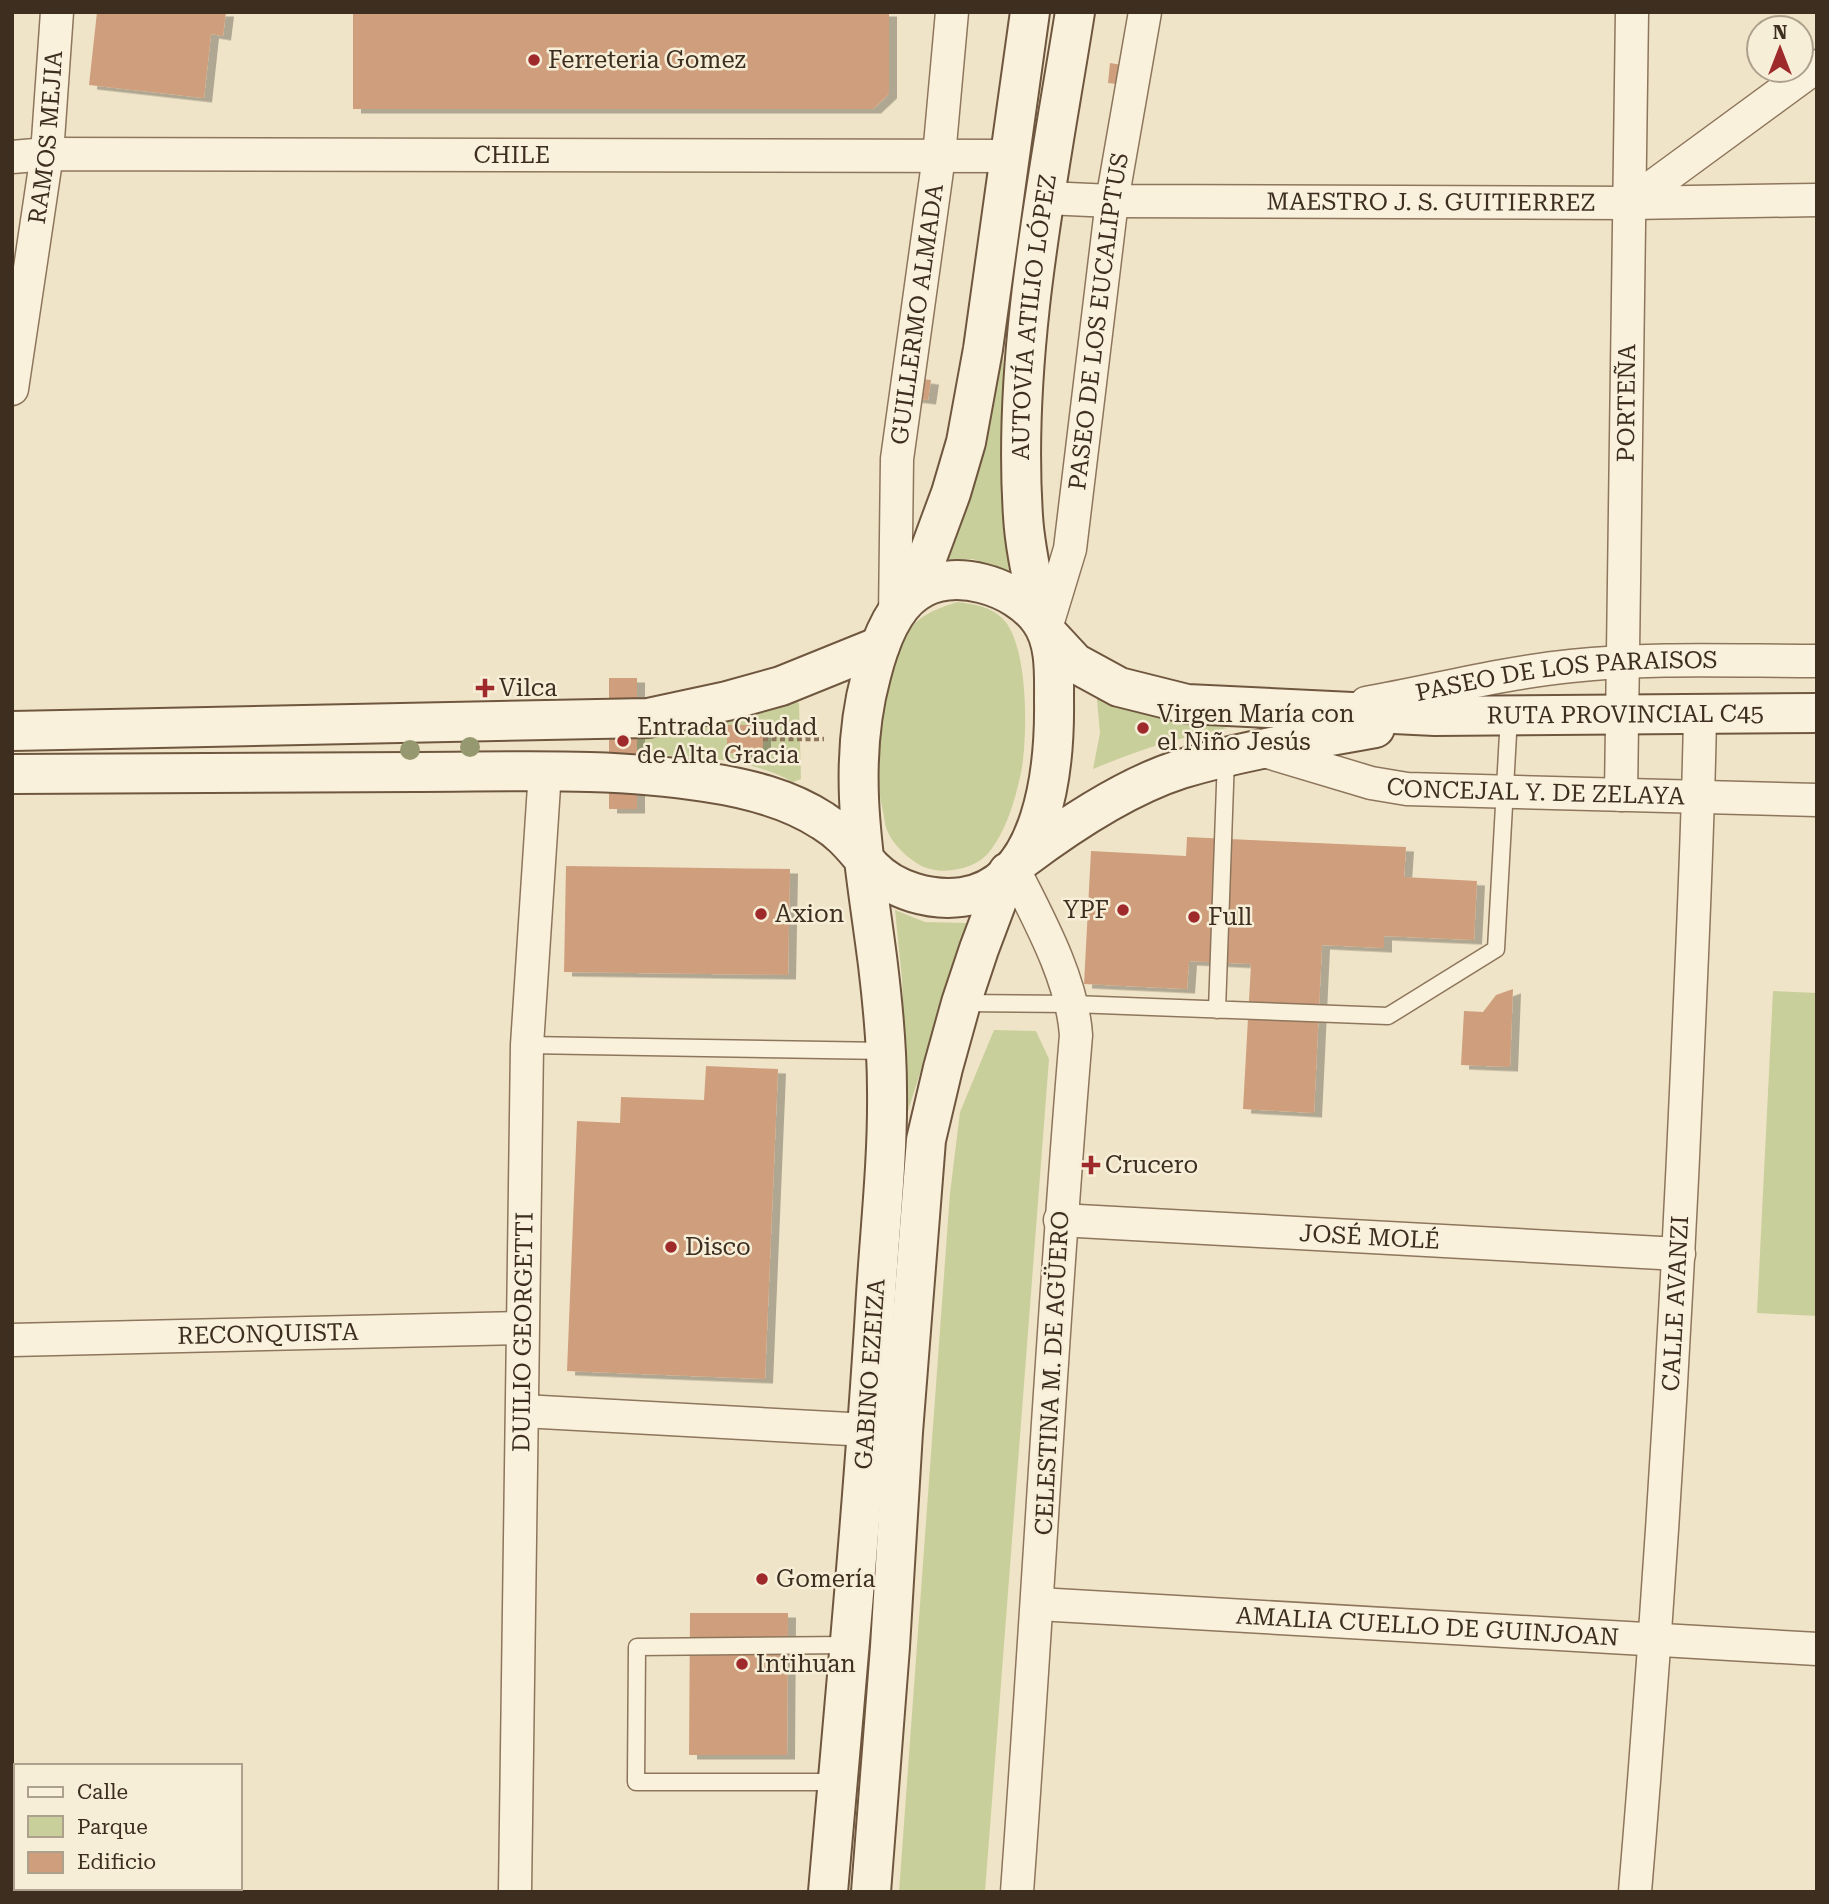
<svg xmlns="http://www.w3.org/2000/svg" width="1829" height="1904" viewBox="0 0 1829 1904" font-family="'Roboto Serif',serif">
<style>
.green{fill:#c9cf9b}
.building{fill:#cf9f7d;filter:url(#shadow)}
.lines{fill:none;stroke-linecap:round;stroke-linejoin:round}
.service-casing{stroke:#8d765c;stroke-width:19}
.minor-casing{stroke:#8d765c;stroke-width:35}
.secondary-casing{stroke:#6f573f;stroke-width:42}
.path{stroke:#8d765c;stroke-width:4.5;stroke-dasharray:5 3.5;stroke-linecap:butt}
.service{stroke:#faf1dc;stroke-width:16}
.minor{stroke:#faf1dc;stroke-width:32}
.secondary{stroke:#faf1dc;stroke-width:38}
.tree{fill:#96986f}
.poi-dot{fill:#9e2a2b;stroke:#f7eed8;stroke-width:2.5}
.labels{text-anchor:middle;stroke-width:5;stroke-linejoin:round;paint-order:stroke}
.poi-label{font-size:24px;fill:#3d2e20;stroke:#f7eed8;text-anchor:start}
.street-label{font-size:24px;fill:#3d2e20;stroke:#f7eed8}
</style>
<defs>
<filter id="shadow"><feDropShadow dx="8" dy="4.5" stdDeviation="0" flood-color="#0004"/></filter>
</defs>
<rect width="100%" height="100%" fill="#f0e4c8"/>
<!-- green -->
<path class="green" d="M 1003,337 L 1003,501 L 1009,573 L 973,559 L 945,559 Z
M 957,602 C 973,604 990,606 1002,618 C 1029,643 1028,738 1021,773 C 1015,800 1007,829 990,851 C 981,863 967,868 953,870 C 942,872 927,870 918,864 C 904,855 888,840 885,823 C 883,809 879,795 878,781 C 876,743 887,650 915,623 C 927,612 942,607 957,602 Z
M 1096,689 L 1181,718 L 1228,728 C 1177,738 1141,749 1093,769 L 1100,733 Z
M 789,699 L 799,703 L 801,779 L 793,782 C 744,754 665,755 609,754 L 609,730 Z
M 895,910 L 925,922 L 968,923 L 907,1114 L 902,979 Z
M 1773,991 L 1817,993 L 1817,1316 L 1757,1313 Z
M 994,1030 L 1036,1031 L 1049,1059 L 985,1892 L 899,1892 L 950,1193 L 960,1112 Z"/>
<!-- building -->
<path class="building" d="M 97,12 L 226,12 L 223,36 L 211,34 L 204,98 L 89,85 Z
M 353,12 L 889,12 L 889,94 L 873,109 L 353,109 Z
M 1110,63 L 1128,66 L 1125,85 L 1108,83 Z
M 913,378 L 931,380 L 928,400 L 911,398 Z
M 609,678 L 637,678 L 637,809 L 609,809 Z
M 727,725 L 763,725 L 763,753 L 727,753 Z
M 1187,837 L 1406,847 L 1404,877 L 1477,881 L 1474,940 L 1384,936 L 1384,948 L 1322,945 L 1314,1113 L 1243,1109 L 1251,964 L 1189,961 L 1187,989 L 1084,984 L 1091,851 L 1186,856 Z
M 566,866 L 790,869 L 788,975 L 564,972 Z
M 1513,989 L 1510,1067 L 1461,1065 L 1464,1011 L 1483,1012 L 1496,995 Z
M 706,1066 L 778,1069 L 765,1379 L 567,1371 L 577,1121 L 620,1123 L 621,1097 L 704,1100 Z
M 690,1613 L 788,1613 L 787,1755 L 689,1755 Z"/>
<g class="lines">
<!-- service casing -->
<g class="service-casing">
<path id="service" d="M 961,1003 L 1073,1004 L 1388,1016 L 1496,949 L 1509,716
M 1217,1010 L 1226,757
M 527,1045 L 886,1051
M 837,1782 L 636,1782 L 637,1647 L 849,1645"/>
</g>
<!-- minor casing -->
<g class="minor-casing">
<g id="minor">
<path id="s1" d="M 12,157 L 47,154 L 1011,156"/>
<path id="s2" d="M 1046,198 L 1112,201 L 1630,203 L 1817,200"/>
<path d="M 1630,203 L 1817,66"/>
<path id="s3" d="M 12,389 L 47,154 L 57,12"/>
<path id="s4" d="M 895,617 L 897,459 L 939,156 L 952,12"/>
<path id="s5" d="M 1046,628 L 1070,549 L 1112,201 L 1145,12"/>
<path id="s6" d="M 1366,703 C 1434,691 1502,673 1571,666 C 1652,657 1735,661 1817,661"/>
<path id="s7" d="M 1261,750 L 1371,783 L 1407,789 L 1817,800"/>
<path id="s8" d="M 1621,795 L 1632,12"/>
<path d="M 1013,868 C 1038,918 1072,978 1076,1035 C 1052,1320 1038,1606 1017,1892"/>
<path id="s9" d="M 1060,1220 L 1679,1254"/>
<path id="s10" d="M 12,1340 L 522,1328"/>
<path d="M 523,1411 L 868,1430"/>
<path id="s11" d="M 1038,1604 L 1817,1649"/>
<path id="s12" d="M 515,1892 L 527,1045 L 545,771"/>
<path id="s13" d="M 1635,1892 C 1658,1618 1675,1345 1687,1070 C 1692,952 1698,834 1700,715"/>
</g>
</g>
<!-- secondary casing -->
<g class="secondary-casing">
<g id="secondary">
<path d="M 914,593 L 951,493 L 966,442 L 983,349 L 1030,12"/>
<path id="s14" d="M 1041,621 C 1034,586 1025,551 1023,516 C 1012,350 1049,176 1075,12"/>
<path id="s15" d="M 1049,635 L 1075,663 L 1119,687 L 1187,704 L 1435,716 L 1817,713"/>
<path d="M 12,731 L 648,718 L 727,701 L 781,686 L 880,646"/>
<path d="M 12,774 C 146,774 280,773 415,772 C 511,772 610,767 705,782 C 746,788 788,798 823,821 C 847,836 854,849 872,868 C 894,891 931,901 962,897 C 1045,886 1055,765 1054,700 C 1054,674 1056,642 1040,620 C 1016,586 952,566 916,592 C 891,609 878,648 871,676 C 845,771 866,869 878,965 C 883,1006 887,1048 887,1090 C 888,1163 879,1238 875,1311 C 863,1505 845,1698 828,1892"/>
<path d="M 1023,859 C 1067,826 1128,786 1181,769 C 1244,750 1310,740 1375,728"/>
<path d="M 871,1892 L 890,1647 L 903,1432 L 926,1140 L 943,1068 L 961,1003 L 979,949 L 1008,872"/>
</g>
</g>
<!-- path -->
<path class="path" d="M 763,739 L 824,739"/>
<!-- service -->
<use href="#service" class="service"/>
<!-- minor -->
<use href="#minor" class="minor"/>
<!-- secondary -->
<use href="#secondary" class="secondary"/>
</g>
<!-- trees -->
<g class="tree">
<circle cx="470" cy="747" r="10"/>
<circle cx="410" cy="750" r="10"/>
</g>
<!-- markers -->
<g class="poi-dot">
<circle cx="534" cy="60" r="7"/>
<path d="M481.5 677.5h7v7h7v7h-7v7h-7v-7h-7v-7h7z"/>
<circle cx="1143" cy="728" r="7"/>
<circle cx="623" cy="741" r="7"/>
<circle cx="1123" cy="910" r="7"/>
<circle cx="761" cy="914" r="7"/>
<circle cx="1194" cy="917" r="7"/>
<path d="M1087.5 1154.5h7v7h7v7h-7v7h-7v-7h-7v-7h7z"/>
<circle cx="671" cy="1247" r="7"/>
<circle cx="762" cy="1579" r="7"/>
<circle cx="742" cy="1664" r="7"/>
</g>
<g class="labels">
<!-- poi labels -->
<g class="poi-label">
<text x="548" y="68">Ferreteria Gomez</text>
<text x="499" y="696">Vilca</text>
<text x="1157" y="722">Virgen María con<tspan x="1157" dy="28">el Niño Jesús</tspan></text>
<text x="637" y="735">Entrada Ciudad<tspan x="637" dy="28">de Alta Gracia</tspan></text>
<text x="1109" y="918" text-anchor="end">YPF</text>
<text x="775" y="922">Axion</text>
<text x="1208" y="925">Full</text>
<text x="1105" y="1173">Crucero</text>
<text x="685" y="1255">Disco</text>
<text x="776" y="1587">Gomería</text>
<text x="756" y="1672">Intihuan</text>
</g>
<!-- street labels -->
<g class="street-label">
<text dy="8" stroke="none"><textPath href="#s3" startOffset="254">RAMOS MEJIA</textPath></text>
<text dy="8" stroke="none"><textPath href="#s1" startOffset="500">CHILE</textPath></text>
<text dy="8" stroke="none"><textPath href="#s2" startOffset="385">MAESTRO J. S. GUITIERREZ</textPath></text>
<text dy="8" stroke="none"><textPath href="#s4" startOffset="304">GUILLERMO ALMADA</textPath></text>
<text dy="8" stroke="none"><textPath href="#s14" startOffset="306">AUTOVÍA ATILIO LÓPEZ</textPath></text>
<text dy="8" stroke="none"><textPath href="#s5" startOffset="312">PASEO DE LOS EUCALIPTUS</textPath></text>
<text dy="8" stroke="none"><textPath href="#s8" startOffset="392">PORTEÑA</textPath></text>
<text dy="8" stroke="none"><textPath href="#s6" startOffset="203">PASEO DE LOS PARAISOS</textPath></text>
<text dy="8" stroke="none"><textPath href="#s15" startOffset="597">RUTA PROVINCIAL C45</textPath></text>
<text dy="8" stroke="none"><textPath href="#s7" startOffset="280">CONCEJAL Y. DE ZELAYA</textPath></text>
<text dy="8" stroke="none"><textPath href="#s9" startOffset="310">JOSÉ MOLÉ</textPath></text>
<text dy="8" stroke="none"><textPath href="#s13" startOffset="590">CALLE AVANZI</textPath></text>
<text dy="8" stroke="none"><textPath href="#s12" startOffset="560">DUILIO GEORGETTI</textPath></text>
<text dy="8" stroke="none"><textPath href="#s10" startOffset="256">RECONQUISTA</textPath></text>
<text transform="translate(1052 1373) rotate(-87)" y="8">CELESTINA M. DE AGÜERO</text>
<text transform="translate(870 1374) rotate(-86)" y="8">GABINO EZEIZA</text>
<text dy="8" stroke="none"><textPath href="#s11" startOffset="390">AMALIA CUELLO DE GUINJOAN</textPath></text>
</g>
</g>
<!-- border -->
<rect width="1829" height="1904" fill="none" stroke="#3d2e20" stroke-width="28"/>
<!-- legend -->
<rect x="14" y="1764" width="228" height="126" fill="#f7eed8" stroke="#ada18e" stroke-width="2"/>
<rect x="28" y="1787" width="35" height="10" fill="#faf1dc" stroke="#ada18e" stroke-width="2"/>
<text x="77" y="1799" font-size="21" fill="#3d2e20">Calle</text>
<rect x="28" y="1816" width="35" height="21" fill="#c9cf9b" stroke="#ada18e" stroke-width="2"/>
<text x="77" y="1834" font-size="21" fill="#3d2e20">Parque</text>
<rect x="28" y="1852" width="35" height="21" fill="#cf9f7d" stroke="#ada18e" stroke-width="2"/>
<text x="77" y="1869" font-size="21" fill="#3d2e20">Edificio</text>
<!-- north arrow -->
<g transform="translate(1780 49)"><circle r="33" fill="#f7eed8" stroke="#ada18e" stroke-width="2"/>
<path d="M0-5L12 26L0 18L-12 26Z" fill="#9e2a2b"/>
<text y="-10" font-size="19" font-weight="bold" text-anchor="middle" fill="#3d2e20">N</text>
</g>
</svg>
